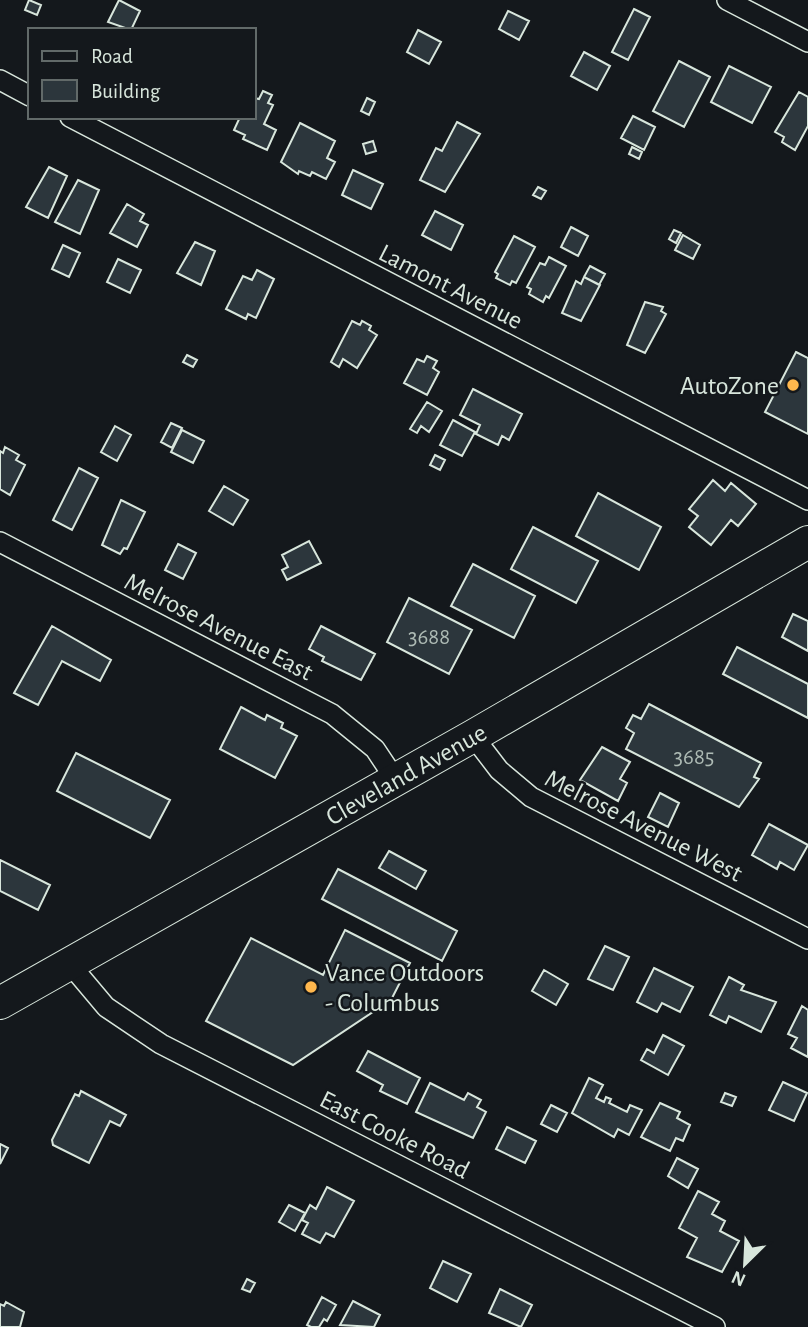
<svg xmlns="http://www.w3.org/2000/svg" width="808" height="1327" viewBox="0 0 808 1327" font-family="'Alegreya Sans',sans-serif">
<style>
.building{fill:#2c363c;stroke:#d8e6dc;stroke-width:2}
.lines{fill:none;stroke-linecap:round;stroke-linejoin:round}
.minor-casing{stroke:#d8e6dc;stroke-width:22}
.primary-casing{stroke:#d8e6dc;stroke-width:34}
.minor{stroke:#14181c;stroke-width:19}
.primary{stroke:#14181c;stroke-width:32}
.poi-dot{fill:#ffb74d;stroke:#14181c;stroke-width:2.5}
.labels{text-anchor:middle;stroke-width:5;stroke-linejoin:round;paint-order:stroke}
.number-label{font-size:23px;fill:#adbab4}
.street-label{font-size:26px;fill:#d8e6dc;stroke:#14181c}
.poi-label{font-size:26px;fill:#d8e6dc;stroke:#14181c;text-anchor:end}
</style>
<rect width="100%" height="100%" fill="#14181c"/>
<!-- building -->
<path class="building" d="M 29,0 L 41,5 L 37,15 L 25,10 Z
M 119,0 L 140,11 L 131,30 L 108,22 Z
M 634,9 L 650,17 L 628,60 L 612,52 Z
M 508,11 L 529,21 L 519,40 L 499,29 Z
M 418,30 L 441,42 L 429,64 L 407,52 Z
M 584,52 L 610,66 L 597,90 L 571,76 Z
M 679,61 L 710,77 L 684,127 L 653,111 Z
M 729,66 L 771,87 L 752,123 L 711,102 Z
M 263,91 L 272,95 L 268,103 L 273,105 L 264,124 L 276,130 L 267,150 L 243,139 L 245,135 L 234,130 L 240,117 L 254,117 L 254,98 L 259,99 Z
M 799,92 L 808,97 L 808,126 L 795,150 L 782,142 L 784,137 L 775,132 Z
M 367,98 L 375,102 L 369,115 L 361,111 Z
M 633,116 L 655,127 L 644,150 L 621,138 Z
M 457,122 L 480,134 L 445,192 L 420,180 L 436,148 L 442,151 Z
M 300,123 L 335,141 L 327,158 L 335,162 L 326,179 L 312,172 L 310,176 L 299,171 L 298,174 L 281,162 Z
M 373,141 L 376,151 L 366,154 L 363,144 Z
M 632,147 L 642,152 L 639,159 L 629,154 Z
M 49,167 L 67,176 L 48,218 L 26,207 Z
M 353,170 L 383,184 L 371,209 L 342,195 Z
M 78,180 L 99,190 L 80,234 L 55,222 Z
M 538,187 L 546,191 L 541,199 L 533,195 Z
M 127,204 L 144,214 L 140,221 L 148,225 L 137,247 L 110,233 Z
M 435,211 L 463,225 L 451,250 L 422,235 Z
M 571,227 L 588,236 L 578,256 L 561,247 Z
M 674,230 L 681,233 L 676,243 L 669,239 Z
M 683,235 L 700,245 L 693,259 L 675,250 Z
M 514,236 L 535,247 L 516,283 L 512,281 L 510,285 L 496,278 L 498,274 L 495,272 Z
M 195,242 L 215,251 L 201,285 L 177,273 Z
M 63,245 L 80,253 L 69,277 L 52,269 Z
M 549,257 L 566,266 L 549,298 L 546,296 L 543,302 L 529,294 L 531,289 L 527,287 L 540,263 L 545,265 Z
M 118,259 L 141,270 L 130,293 L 107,282 Z
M 590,266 L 605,274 L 599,285 L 584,277 Z
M 257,270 L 274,279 L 256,318 L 248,314 L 246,319 L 226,309 L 243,276 L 252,280 Z
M 584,277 L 600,285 L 581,321 L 562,313 L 576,281 L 581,284 Z
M 645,302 L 663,307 L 661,311 L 666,314 L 645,353 L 627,345 Z
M 352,321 L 360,325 L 362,321 L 371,326 L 369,330 L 377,335 L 357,368 L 343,359 L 339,367 L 331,362 Z
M 796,352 L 808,358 L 808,434 L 765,412 Z
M 187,355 L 197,360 L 193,367 L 183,362 Z
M 427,356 L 437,361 L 433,368 L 439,372 L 427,395 L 404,383 L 417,359 L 424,362 Z
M 473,389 L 522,414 L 509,440 L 502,436 L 498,445 L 476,434 L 480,425 L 460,415 Z
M 427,402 L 442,411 L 429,432 L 421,426 L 417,433 L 410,429 Z
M 453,420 L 475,432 L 462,456 L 440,445 Z
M 171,423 L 182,428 L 172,448 L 161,442 Z
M 115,426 L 131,435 L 117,461 L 101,452 Z
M 182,430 L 204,441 L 193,463 L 171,452 Z
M 5,447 L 19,455 L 16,460 L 25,465 L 10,495 L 0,489 L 0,451 L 3,453 Z
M 435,455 L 445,460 L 440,470 L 430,465 Z
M 79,468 L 98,478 L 72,530 L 53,520 Z
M 713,480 L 725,491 L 731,483 L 756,504 L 738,526 L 731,520 L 711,545 L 689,527 L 698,516 L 689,509 Z
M 224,486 L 248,500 L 233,525 L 209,511 Z
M 598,493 L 661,527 L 639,570 L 576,536 Z
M 121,500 L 145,512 L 127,549 L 124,548 L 120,554 L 102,545 Z
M 533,527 L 598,561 L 576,603 L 511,569 Z
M 309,541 L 321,563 L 287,580 L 282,570 L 288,567 L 282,555 Z
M 178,544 L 196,553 L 183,579 L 165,570 Z
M 473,564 L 535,596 L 514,638 L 451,606 Z
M 409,598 L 472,630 L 449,674 L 387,642 Z
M 793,614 L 808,621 L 808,651 L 782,637 Z
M 52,626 L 111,660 L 100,681 L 62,661 L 38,705 L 14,693 Z
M 321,626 L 375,654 L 361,680 L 322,661 L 324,657 L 309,649 Z
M 737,647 L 808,684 L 808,718 L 723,674 Z
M 649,704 L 761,763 L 754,777 L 759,779 L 739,807 L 626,749 L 634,733 L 626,728 L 633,715 L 641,719 Z
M 241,707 L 265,720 L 267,715 L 283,723 L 281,728 L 297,736 L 275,778 L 220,749 Z
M 602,747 L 630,762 L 620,779 L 627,783 L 618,801 L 580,780 Z
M 76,753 L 170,800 L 150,838 L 57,791 Z
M 660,793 L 679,803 L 668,827 L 648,817 Z
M 769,824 L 808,845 L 794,870 L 780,862 L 777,869 L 752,855 Z
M 389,851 L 426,871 L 416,889 L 379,868 Z
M 0,860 L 50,885 L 38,910 L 0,891 Z
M 338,869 L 457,931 L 442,961 L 322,899 Z
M 345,930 L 410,963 L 391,1000 L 293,1065 L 206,1021 L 251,938 L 323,975 Z
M 605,946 L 629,957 L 613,990 L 588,979 Z
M 654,968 L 693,987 L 680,1012 L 662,1003 L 657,1012 L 637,1002 Z
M 544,970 L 568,984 L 556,1005 L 532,991 Z
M 729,977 L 744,985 L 741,990 L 776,1002 L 761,1032 L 729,1016 L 726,1023 L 710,1015 Z
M 802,1006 L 808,1010 L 808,1057 L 791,1048 L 797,1038 L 788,1034 Z
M 663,1035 L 684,1046 L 668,1075 L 641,1060 L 647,1049 L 654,1053 Z
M 368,1051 L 420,1078 L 407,1104 L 380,1091 L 383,1085 L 357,1071 Z
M 589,1078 L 603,1085 L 596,1098 L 604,1102 L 606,1097 L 611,1099 L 609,1103 L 627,1112 L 630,1105 L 642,1110 L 629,1135 L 618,1129 L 614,1137 L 572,1113 Z
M 783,1082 L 807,1093 L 794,1121 L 769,1110 Z
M 430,1083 L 464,1100 L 468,1093 L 481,1100 L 477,1107 L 486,1112 L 473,1138 L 416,1112 Z
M 81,1091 L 126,1115 L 120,1126 L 110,1121 L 89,1163 L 53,1145 L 52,1140 L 75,1094 L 79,1096 Z
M 725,1093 L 736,1097 L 732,1106 L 721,1102 Z
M 660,1103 L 680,1112 L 677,1118 L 690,1125 L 683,1141 L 676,1138 L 670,1151 L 641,1137 Z
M 551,1105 L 567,1113 L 557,1132 L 541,1124 Z
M 507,1127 L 536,1141 L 525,1163 L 496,1149 Z
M 0,1144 L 8,1148 L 0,1164 Z
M 677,1158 L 698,1169 L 688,1188 L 668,1176 Z
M 327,1187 L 354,1201 L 334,1237 L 326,1233 L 320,1243 L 302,1234 L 308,1223 L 302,1220 L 310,1205 L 316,1209 Z
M 698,1191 L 719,1202 L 712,1214 L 725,1221 L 720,1231 L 739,1241 L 722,1272 L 687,1257 L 697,1238 L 679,1228 Z
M 289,1205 L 305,1213 L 295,1231 L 279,1222 Z
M 443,1261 L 471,1274 L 457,1302 L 430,1288 Z
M 247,1279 L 255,1283 L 250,1292 L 242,1289 Z
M 500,1289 L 532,1305 L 521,1327 L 489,1313 Z
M 322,1297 L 336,1305 L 327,1321 L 324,1319 L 319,1327 L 311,1327 L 307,1325 Z
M 353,1301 L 380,1315 L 374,1327 L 340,1325 Z
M 6,1302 L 24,1312 L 20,1327 L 0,1327 L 0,1304 L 4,1306 Z"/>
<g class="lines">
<!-- minor casing -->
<g class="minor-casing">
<path id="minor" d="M 727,0 L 808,42
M 0,80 L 30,96
M 70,117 L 808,500
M 0,542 L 332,714 L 375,749 L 395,779
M 473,736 L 499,770 L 531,797 L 808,939
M 69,963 L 106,1007 L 161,1044 L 715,1327"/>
</g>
<!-- primary casing -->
<g class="primary-casing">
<g id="primary">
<path id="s1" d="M 0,1003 L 473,736 L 808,542"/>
</g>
</g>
<!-- minor -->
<use href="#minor" class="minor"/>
<!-- primary -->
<use href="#primary" class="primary"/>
</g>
<!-- markers -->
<g class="poi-dot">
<circle cx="793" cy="385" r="7"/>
<circle cx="311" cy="987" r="7"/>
</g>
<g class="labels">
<!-- number labels -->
<g class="number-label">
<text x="429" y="644">3688</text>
<text x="694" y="764">3685</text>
</g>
<!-- street labels -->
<g class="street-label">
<text transform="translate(451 286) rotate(27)" y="9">Lamont Avenue</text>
<text transform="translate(219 626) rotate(27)" y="9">Melrose Avenue East</text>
<text dy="9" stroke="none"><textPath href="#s1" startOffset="466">Cleveland Avenue</textPath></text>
<text transform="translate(644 825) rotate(27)" y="9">Melrose Avenue West</text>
<text transform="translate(395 1134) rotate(27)" y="9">East Cooke Road</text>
</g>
<!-- poi labels -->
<g class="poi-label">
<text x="779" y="394">AutoZone</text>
<text x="325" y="981" text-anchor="start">Vance Outdoors<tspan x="325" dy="30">- Columbus</tspan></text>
</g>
</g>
<!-- legend -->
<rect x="28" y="28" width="228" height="91" fill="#14181c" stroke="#626a69" stroke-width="2"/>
<rect x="42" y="51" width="35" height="10" fill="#14181c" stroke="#626a69" stroke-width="2"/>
<text x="91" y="63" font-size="21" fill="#d8e6dc">Road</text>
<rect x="42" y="80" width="35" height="21" fill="#2c363c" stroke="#626a69" stroke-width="2"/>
<text x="91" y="98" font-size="21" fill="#d8e6dc">Building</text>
<!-- north arrow -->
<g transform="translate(745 1264) rotate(204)" stroke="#14181c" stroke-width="5" paint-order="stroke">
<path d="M0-5L12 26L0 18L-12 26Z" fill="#d8e6dc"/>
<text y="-10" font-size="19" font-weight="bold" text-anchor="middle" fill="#d8e6dc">N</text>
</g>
</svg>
